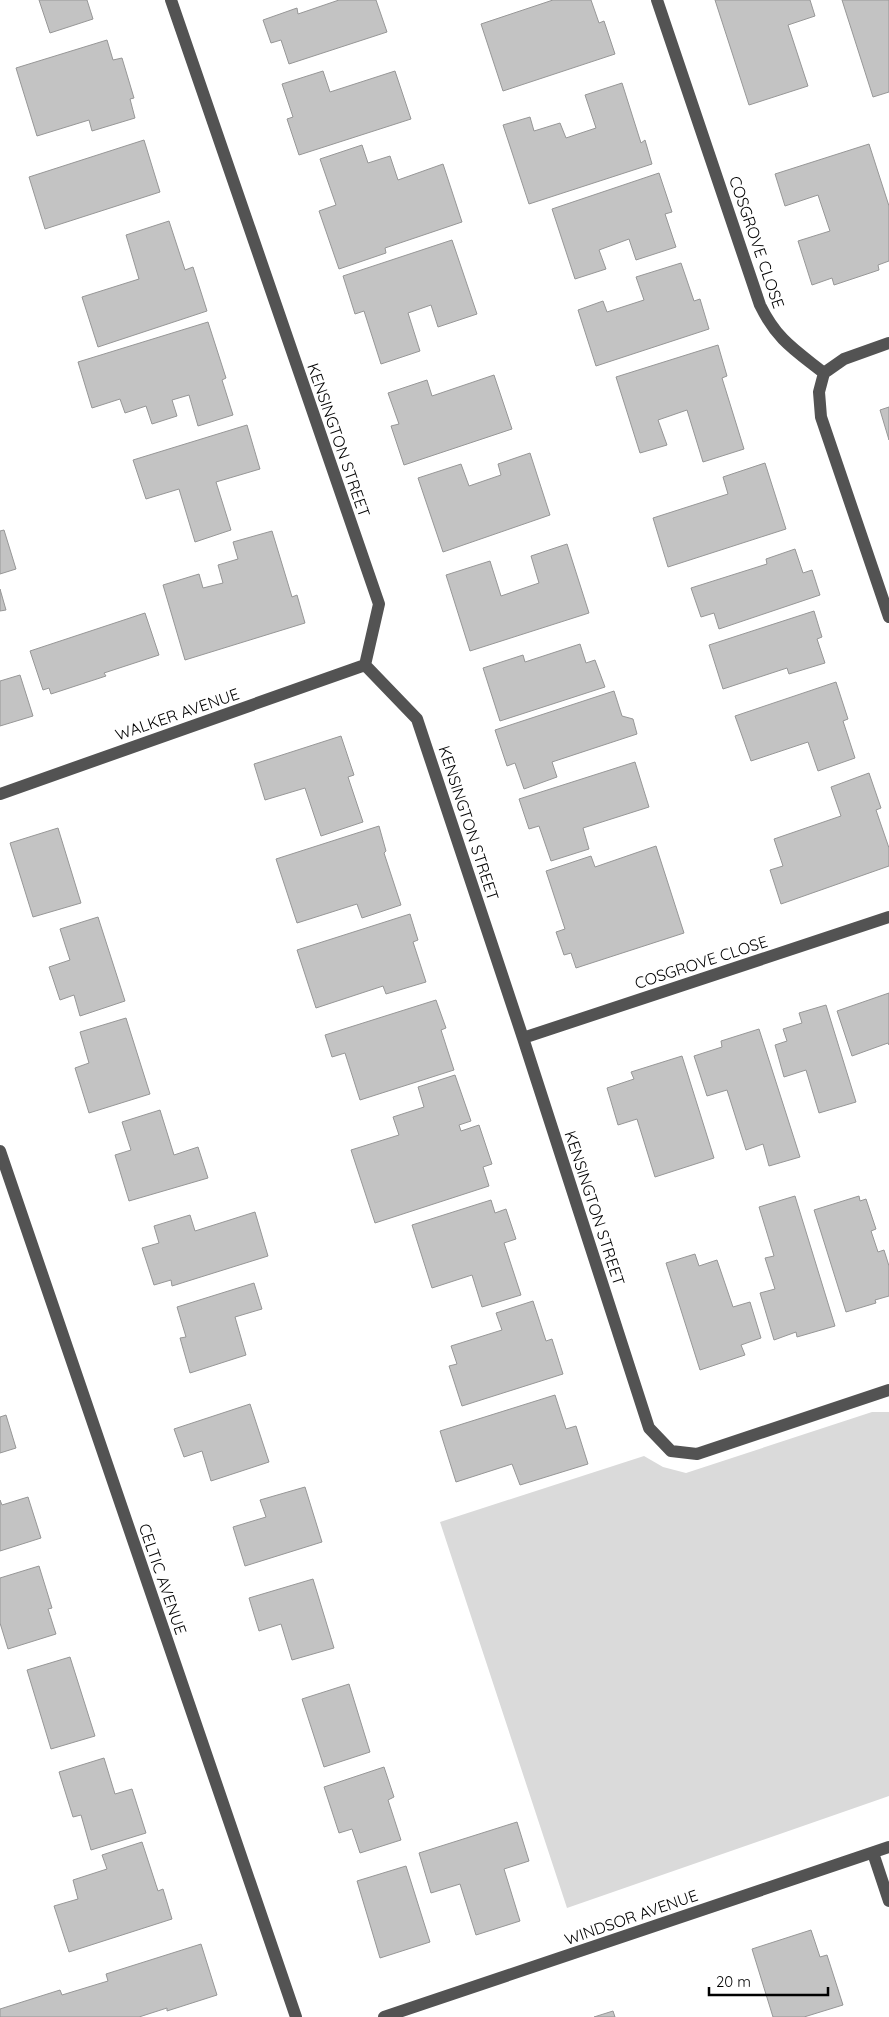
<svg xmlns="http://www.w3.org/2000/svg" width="889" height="2017" viewBox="0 0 889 2017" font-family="Quicksand,sans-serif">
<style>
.green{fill:#dadada}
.building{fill:#c3c3c3;stroke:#979797}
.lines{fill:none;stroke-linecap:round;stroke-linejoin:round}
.minor{stroke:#535353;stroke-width:12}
.labels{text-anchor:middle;stroke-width:4;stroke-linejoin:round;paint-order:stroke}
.street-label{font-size:16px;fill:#000;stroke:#fff}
</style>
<rect width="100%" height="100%" fill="#fff"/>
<!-- green -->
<path class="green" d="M 872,1412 L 889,1412 L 889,1796 L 567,1908 L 440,1522 L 644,1456 L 663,1467 L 686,1473 Z"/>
<!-- building -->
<path class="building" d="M 39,0 L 87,0 L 93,19 L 50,33 Z
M 339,0 L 376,0 L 387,32 L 289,64 L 281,40 L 271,43 L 263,20 L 297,8 L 298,14 Z
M 553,0 L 591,0 L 599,23 L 604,21 L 615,54 L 503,91 L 481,24 Z
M 715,0 L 810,0 L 815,16 L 788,25 L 808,86 L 749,105 Z
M 842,0 L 889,0 L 889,92 L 873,97 Z
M 107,40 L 113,60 L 122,58 L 134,98 L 130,99 L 135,118 L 92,131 L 89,120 L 37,136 L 16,68 Z
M 323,71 L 330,92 L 395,71 L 411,119 L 299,155 L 287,119 L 293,117 L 282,84 Z
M 622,83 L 641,143 L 645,140 L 652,164 L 529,204 L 503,125 L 530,117 L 534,131 L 560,123 L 566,138 L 596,128 L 585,95 Z
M 144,140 L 160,192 L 45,229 L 29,177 Z
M 869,144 L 889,206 L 889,261 L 878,265 L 879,270 L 834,285 L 832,278 L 812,285 L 798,241 L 830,231 L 818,195 L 785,206 L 775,174 Z
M 362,145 L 368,163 L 390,156 L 398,180 L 443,164 L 462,222 L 385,248 L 386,253 L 339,269 L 319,211 L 336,205 L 320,159 Z
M 659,173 L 672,212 L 665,214 L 676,247 L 636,260 L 629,239 L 599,250 L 606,269 L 575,279 L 552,209 Z
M 169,221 L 185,270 L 193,267 L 207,311 L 98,347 L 82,297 L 139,279 L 126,235 Z
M 452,240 L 477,314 L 438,327 L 431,305 L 408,313 L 420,351 L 381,364 L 364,311 L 355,314 L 343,276 Z
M 681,263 L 694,301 L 700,299 L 709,329 L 596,366 L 578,310 L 603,301 L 607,312 L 644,300 L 636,277 Z
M 208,322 L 226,378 L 222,380 L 233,415 L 198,426 L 189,395 L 172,400 L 177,416 L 152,424 L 146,406 L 125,413 L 120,399 L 92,408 L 78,362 Z
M 718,345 L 727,376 L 722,378 L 744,449 L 703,462 L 687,410 L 658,420 L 667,445 L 640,453 L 616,377 Z
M 494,375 L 512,429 L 404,465 L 391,426 L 399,424 L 388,393 L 427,380 L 432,396 Z
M 889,407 L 889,440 L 880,410 Z
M 247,425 L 260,469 L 216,482 L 231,530 L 195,542 L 179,489 L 146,499 L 133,460 Z
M 530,453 L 550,515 L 443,552 L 418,478 L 461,464 L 469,486 L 501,475 L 498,464 Z
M 765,463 L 786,529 L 668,567 L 653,518 L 728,494 L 723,477 Z
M 4,530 L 16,569 L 0,574 L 0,531 Z
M 272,531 L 292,597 L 297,595 L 305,623 L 185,660 L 163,585 L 199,574 L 203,588 L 223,583 L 218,565 L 238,559 L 233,542 Z
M 567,544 L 589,613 L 470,651 L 446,575 L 490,561 L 501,596 L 539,583 L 531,556 Z
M 795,549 L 803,573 L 812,570 L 820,595 L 719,629 L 714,613 L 701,617 L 691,588 L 767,564 L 766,559 Z
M 0,589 L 6,610 L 0,611 Z
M 814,611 L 822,637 L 817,639 L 825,663 L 789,674 L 787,668 L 723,689 L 709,645 Z
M 145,613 L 159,655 L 104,673 L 106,676 L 51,694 L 49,688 L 43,690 L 30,651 Z
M 580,644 L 586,663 L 595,660 L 605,687 L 500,721 L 483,668 L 523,655 L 525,662 Z
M 20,675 L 33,716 L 0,726 L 0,681 Z
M 836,682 L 848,719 L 843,721 L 855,758 L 818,771 L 808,742 L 751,761 L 735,716 Z
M 614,691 L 622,716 L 633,719 L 637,734 L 552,762 L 557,777 L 524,789 L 515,763 L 507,766 L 495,730 Z
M 341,736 L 354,775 L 348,777 L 363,822 L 321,836 L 305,788 L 265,800 L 254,764 Z
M 635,762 L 649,807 L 583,828 L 589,849 L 551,861 L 539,826 L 529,829 L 519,799 Z
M 869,773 L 881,808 L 876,810 L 889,848 L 889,866 L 781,904 L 770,870 L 783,866 L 774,839 L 841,816 L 831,787 Z
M 379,826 L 386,851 L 384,853 L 401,905 L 362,918 L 357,904 L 297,923 L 276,859 Z
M 58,828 L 81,903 L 33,917 L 10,843 Z
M 656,846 L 684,933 L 576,968 L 571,953 L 564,955 L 556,932 L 565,929 L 546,871 L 591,856 L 595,867 Z
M 410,914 L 418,940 L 413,942 L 426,982 L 386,994 L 383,986 L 316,1008 L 297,950 Z
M 98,917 L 125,1001 L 80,1016 L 74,995 L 60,1000 L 49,967 L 70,960 L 60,929 Z
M 889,993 L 889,1045 L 888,1043 L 852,1056 L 837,1011 Z
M 436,1000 L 446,1028 L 441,1030 L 454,1070 L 360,1100 L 345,1053 L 332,1057 L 325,1035 Z
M 826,1005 L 856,1102 L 819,1113 L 806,1070 L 784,1077 L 775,1045 L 787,1041 L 783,1029 L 802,1023 L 799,1013 Z
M 126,1018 L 150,1094 L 89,1113 L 75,1068 L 89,1063 L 80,1032 Z
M 759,1029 L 800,1157 L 769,1166 L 763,1144 L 746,1150 L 727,1090 L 707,1096 L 694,1056 L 722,1047 L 721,1041 Z
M 682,1056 L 714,1158 L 655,1177 L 637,1119 L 618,1125 L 607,1088 L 634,1079 L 631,1072 Z
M 455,1075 L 471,1121 L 459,1125 L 461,1131 L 479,1125 L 492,1164 L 483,1167 L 489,1186 L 375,1223 L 351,1150 L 399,1135 L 393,1117 L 424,1107 L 418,1087 Z
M 160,1110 L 174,1155 L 198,1147 L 208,1178 L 129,1201 L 115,1155 L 131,1150 L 122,1122 Z
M 795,1196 L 835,1326 L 797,1337 L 796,1332 L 774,1340 L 760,1293 L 775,1289 L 765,1258 L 774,1256 L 759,1207 Z
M 859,1196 L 860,1201 L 866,1199 L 876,1229 L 871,1231 L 878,1252 L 884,1250 L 889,1266 L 889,1296 L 875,1300 L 876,1303 L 846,1312 L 814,1210 Z
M 491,1200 L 495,1213 L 506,1209 L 516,1239 L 504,1243 L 521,1295 L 482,1307 L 472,1275 L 432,1288 L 412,1225 Z
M 255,1212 L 268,1256 L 172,1286 L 171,1280 L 154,1285 L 142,1248 L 159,1243 L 154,1226 L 190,1215 L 195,1231 Z
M 695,1254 L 699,1266 L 717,1260 L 733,1307 L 750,1302 L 761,1338 L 741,1345 L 745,1355 L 700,1370 L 666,1263 Z
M 254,1283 L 262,1309 L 235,1317 L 246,1355 L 190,1373 L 180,1338 L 186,1337 L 177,1307 Z
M 533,1301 L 546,1341 L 552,1339 L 563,1374 L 462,1406 L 449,1366 L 457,1364 L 451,1346 L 502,1330 L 496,1313 Z
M 555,1395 L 566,1429 L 576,1426 L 588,1464 L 520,1485 L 512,1464 L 456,1482 L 440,1431 Z
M 250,1404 L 269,1462 L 211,1481 L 202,1451 L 184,1457 L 174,1429 Z
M 6,1415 L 16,1448 L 0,1453 L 0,1417 Z
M 305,1487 L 322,1542 L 245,1566 L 233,1527 L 266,1517 L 260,1500 Z
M 28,1497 L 41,1538 L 0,1551 L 0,1500 L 2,1505 Z
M 39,1566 L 52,1608 L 48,1609 L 56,1634 L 8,1649 L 0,1623 L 0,1578 Z
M 313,1579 L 334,1648 L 292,1660 L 281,1624 L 259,1631 L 249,1598 Z
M 70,1657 L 95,1736 L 51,1749 L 27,1670 Z
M 349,1684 L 370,1752 L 324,1767 L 302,1699 Z
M 104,1758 L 115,1794 L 132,1789 L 146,1833 L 91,1850 L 81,1815 L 73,1817 L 59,1772 Z
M 384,1767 L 394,1797 L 388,1800 L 401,1840 L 360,1853 L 352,1829 L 339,1833 L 324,1787 Z
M 517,1822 L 529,1861 L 504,1869 L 520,1921 L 476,1935 L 460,1884 L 431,1893 L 419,1853 Z
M 142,1842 L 158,1891 L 163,1889 L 172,1919 L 69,1952 L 54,1906 L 78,1899 L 73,1880 L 107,1869 L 102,1855 Z
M 406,1866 L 430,1942 L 380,1958 L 357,1881 Z
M 811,1930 L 820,1957 L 827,1955 L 843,2005 L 804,2017 L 773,2017 L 752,1949 Z
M 201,1944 L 217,1995 L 167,2011 L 167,2008 L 139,2017 L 0,2017 L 0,2009 L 60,1990 L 62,1995 L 108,1981 L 106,1974 Z
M 613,2011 L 615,2017 L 594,2017 Z"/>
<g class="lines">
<!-- minor -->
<path class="minor" d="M 171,0 L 379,604 L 365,665
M 657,0 L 760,305 C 777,340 795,350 824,373
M 824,373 L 819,392 L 821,417 L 889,617
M 824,373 L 844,359 L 889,343
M 365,665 L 417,719 L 523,1038 L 649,1428 L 671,1451 L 697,1454 L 889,1390
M 0,794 L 365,665
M 523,1038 L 889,917
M 0,1151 L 296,2017
M 873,1853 L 889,1901
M 384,2017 L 889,1847"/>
</g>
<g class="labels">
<!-- street labels -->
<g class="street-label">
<text transform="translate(757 242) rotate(71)" y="6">COSGROVE CLOSE</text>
<text transform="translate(339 440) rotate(71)" y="6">KENSINGTON STREET</text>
<text transform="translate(177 714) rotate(-19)" y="6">WALKER AVENUE</text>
<text transform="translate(469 823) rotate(72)" y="6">KENSINGTON STREET</text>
<text transform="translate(701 962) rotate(-18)" y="6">COSGROVE CLOSE</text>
<text transform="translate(595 1208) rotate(72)" y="6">KENSINGTON STREET</text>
<text transform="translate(163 1579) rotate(71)" y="6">CELTIC AVENUE</text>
<text transform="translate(631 1917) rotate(-19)" y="6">WINDSOR AVENUE</text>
</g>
</g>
<!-- scale -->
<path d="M709 1987v8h119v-8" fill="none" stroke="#000000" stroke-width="2.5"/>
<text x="716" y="1987" font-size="15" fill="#000000" stroke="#ffffff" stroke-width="4" paint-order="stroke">20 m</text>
</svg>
